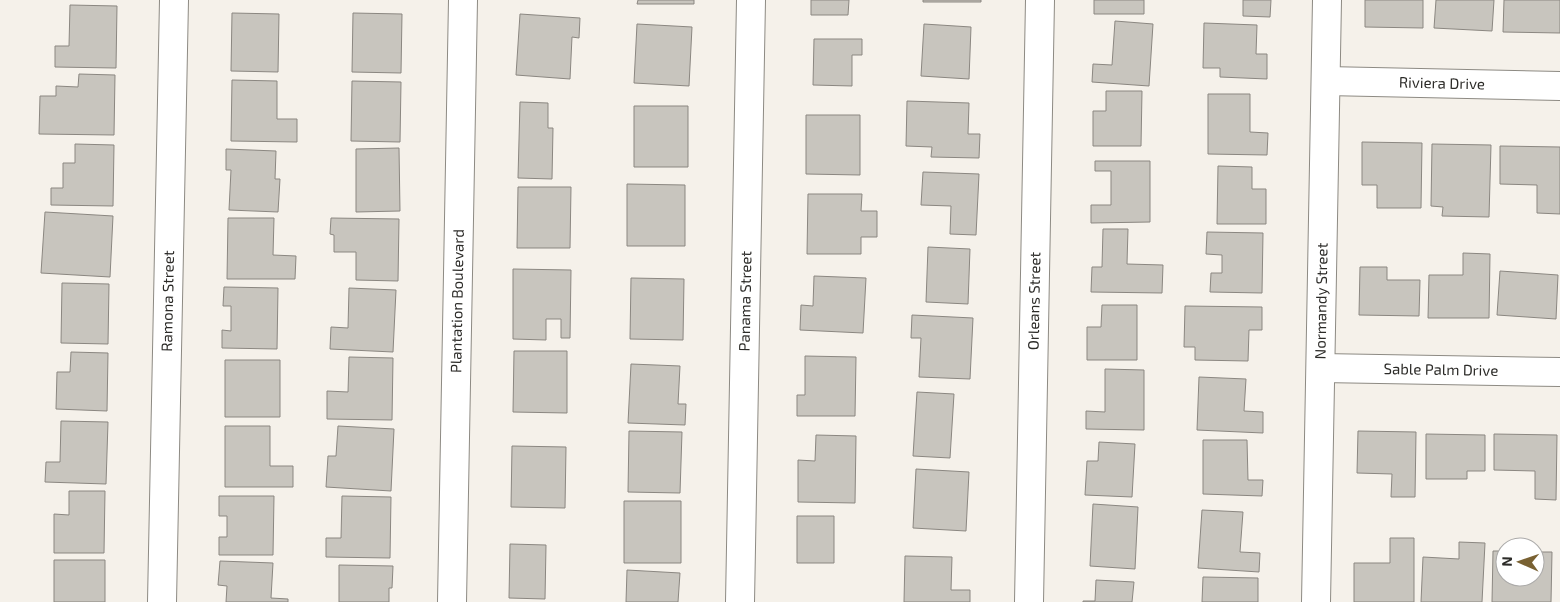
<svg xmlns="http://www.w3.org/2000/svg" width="1560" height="602" viewBox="0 0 1560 602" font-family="'Exo 2',sans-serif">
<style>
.building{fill:#c8c5be;stroke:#8b8781}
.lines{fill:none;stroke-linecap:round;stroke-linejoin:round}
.minor-casing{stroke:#8d8a83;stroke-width:30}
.minor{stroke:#fff;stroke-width:28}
.labels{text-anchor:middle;stroke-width:4.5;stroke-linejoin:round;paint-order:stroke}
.street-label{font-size:15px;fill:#2c2b28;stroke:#fff}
</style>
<rect width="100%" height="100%" fill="#f5f1ea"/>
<!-- building -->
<path class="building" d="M 638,0 L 694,0 L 694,4 L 637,4 Z
M 811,0 L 849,0 L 848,15 L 811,15 Z
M 923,0 L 981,0 L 981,2 L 923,2 Z
M 1094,0 L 1144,0 L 1144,14 L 1094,14 Z
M 1243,0 L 1271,0 L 1270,17 L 1243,16 Z
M 1365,0 L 1423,0 L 1423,28 L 1365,27 Z
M 1436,0 L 1494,0 L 1492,31 L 1434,28 Z
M 1504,0 L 1560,0 L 1560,33 L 1503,32 Z
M 70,5 L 117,6 L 116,68 L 55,67 L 55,46 L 69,46 Z
M 232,13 L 279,14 L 278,72 L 231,71 Z
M 353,13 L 402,14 L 401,73 L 352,72 Z
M 520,14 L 580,18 L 579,38 L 572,37 L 570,79 L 516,75 Z
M 1115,21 L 1153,24 L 1149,86 L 1092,82 L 1093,64 L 1112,65 Z
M 1204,23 L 1257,25 L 1256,54 L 1267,54 L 1267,79 L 1220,77 L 1220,68 L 1203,68 Z
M 637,24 L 692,27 L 689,86 L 634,83 Z
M 924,24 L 971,27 L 969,79 L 921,76 Z
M 814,39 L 862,39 L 862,55 L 852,55 L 852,86 L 813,85 Z
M 79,74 L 115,75 L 114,135 L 39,134 L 40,96 L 56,96 L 56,86 L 78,87 Z
M 232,80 L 277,81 L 277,119 L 297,119 L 297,142 L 231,141 Z
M 352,81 L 401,82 L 400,142 L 351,141 Z
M 1106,91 L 1142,91 L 1141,146 L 1093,146 L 1093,111 L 1106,111 Z
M 1208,94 L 1250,94 L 1250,132 L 1268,133 L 1267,155 L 1208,154 Z
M 907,101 L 969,103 L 968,134 L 980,134 L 979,158 L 931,157 L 932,147 L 906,146 Z
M 520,102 L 548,103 L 548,128 L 553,128 L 552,179 L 518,178 Z
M 634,106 L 688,106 L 688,167 L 634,167 Z
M 806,115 L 860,115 L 860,175 L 806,174 Z
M 1362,142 L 1422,143 L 1421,208 L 1377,208 L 1377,185 L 1362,185 Z
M 75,144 L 114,145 L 113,206 L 51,205 L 51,188 L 63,188 L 63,163 L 75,163 Z
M 1432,144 L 1491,145 L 1489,217 L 1442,216 L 1443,207 L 1431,206 Z
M 1500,146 L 1560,147 L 1560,214 L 1537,213 L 1537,185 L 1500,184 Z
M 399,148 L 400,211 L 356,212 L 356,149 Z
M 226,149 L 276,151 L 275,179 L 280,179 L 278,212 L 229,210 L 231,170 L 226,170 Z
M 1095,161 L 1150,161 L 1150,222 L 1091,223 L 1091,205 L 1111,205 L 1111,171 L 1095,171 Z
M 1218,166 L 1252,167 L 1252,189 L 1266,189 L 1266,224 L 1217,224 Z
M 923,172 L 979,174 L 976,235 L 950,234 L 951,206 L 921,205 Z
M 627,184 L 685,185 L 685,246 L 627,246 Z
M 518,187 L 571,187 L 570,248 L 517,248 Z
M 808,194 L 862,194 L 861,211 L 877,211 L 877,237 L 861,237 L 861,254 L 807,254 Z
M 45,212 L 113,216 L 110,277 L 41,273 Z
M 228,218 L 274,218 L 273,255 L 296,256 L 295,279 L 227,279 Z
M 331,218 L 399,219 L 398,281 L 356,280 L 356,252 L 334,252 L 334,235 L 330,234 Z
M 1103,229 L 1128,229 L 1127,264 L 1163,265 L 1162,293 L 1091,292 L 1092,267 L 1102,267 Z
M 1207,232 L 1263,233 L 1262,293 L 1210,292 L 1211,273 L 1222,273 L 1222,255 L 1206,254 Z
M 928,247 L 970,249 L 968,304 L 926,302 Z
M 1463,253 L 1490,254 L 1489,318 L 1428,318 L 1429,275 L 1463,275 Z
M 1360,267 L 1387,267 L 1387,280 L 1420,280 L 1419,316 L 1359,315 Z
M 513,269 L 571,270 L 570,338 L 561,338 L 561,319 L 546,319 L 546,340 L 513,339 Z
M 1500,271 L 1558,275 L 1556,319 L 1497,315 Z
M 814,276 L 866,278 L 863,333 L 800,330 L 801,305 L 813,306 Z
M 631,278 L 684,279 L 683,340 L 630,339 Z
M 62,283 L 109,284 L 108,344 L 61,343 Z
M 224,287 L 278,288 L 277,349 L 222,348 L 222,330 L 231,331 L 231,306 L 223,306 Z
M 349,288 L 396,290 L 393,352 L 330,349 L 331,327 L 348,328 Z
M 1102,305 L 1137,305 L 1137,360 L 1087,360 L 1087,327 L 1101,327 Z
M 1185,306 L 1262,307 L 1262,330 L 1249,330 L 1248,361 L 1195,360 L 1195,347 L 1184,347 Z
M 912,315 L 973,318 L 970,379 L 919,377 L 921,338 L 911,338 Z
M 514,351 L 567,351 L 567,413 L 513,412 Z
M 71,352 L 108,353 L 107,411 L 56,409 L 57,372 L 70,372 Z
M 805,356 L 856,357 L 855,416 L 797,416 L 797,395 L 805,395 Z
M 349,357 L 393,358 L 392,420 L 327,419 L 327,391 L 348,392 Z
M 225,360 L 280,360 L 280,417 L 225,417 Z
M 631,364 L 680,366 L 678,404 L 686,404 L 685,425 L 628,423 Z
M 1105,369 L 1144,370 L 1144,430 L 1086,429 L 1086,411 L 1105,412 Z
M 1199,377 L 1246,379 L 1244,411 L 1263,412 L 1263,433 L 1197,430 Z
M 917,392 L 954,394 L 950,458 L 913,456 Z
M 61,421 L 108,422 L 106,484 L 45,482 L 46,462 L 60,462 Z
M 225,426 L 270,426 L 270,466 L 293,466 L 293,487 L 225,487 Z
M 338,426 L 394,429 L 391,491 L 326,487 L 328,456 L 336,456 Z
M 629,431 L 682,432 L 680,493 L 628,492 Z
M 1358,431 L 1416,432 L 1415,497 L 1391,497 L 1392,474 L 1357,473 Z
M 1426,434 L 1485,435 L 1485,471 L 1467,471 L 1467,479 L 1426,479 Z
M 1494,434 L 1557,435 L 1556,500 L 1535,499 L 1535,471 L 1494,470 Z
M 816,435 L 856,436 L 855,503 L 798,502 L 798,460 L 815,461 Z
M 1203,440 L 1247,440 L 1248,480 L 1263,480 L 1262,496 L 1203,494 Z
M 1099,442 L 1135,444 L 1132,497 L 1085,495 L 1087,461 L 1098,461 Z
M 512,446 L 566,447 L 565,508 L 511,507 Z
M 916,469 L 969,472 L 966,531 L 913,528 Z
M 69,491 L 105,491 L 104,553 L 54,553 L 54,514 L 69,515 Z
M 219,496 L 274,496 L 273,555 L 219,555 L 219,537 L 227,537 L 227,516 L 219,516 Z
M 342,496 L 391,497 L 390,558 L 326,557 L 326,538 L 341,538 Z
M 624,501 L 681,501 L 681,563 L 624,563 Z
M 1093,504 L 1138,507 L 1135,569 L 1090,566 Z
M 1202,510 L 1243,512 L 1240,552 L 1260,553 L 1259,572 L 1198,568 Z
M 797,516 L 834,516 L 834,563 L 797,563 Z
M 1390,538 L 1414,538 L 1414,602 L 1354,602 L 1354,563 L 1390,563 Z
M 1459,542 L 1485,543 L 1482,602 L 1421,602 L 1423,557 L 1459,559 Z
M 510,544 L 546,545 L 545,599 L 509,598 Z
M 1493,551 L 1505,551 L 1505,577 L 1535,577 L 1535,552 L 1552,552 L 1551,602 L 1492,602 Z
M 905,556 L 952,557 L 951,590 L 970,590 L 970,602 L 904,602 Z
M 54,560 L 105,560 L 105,602 L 54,602 Z
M 220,561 L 273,563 L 271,598 L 288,599 L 288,602 L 226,602 L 227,586 L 218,585 Z
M 339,565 L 393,566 L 392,588 L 389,588 L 389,602 L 339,602 Z
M 627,570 L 680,573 L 678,602 L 626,602 Z
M 1203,577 L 1258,578 L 1258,602 L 1202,602 Z
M 1096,580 L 1134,582 L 1132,602 L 1083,602 L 1083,601 L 1095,601 Z"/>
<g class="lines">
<!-- minor casing -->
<g class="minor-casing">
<g id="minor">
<path id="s1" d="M 1326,81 L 1560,86"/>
<path id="s2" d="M 1321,368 L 1560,372"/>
<path id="s3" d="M 162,602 L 174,0"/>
<path id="s4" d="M 452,602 L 463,0"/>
<path id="s5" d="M 740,602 L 751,0"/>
<path id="s6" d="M 1029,602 L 1040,0"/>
<path id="s7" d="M 1316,602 L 1327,0"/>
</g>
</g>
<!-- minor -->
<use href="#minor" class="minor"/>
</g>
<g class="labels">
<!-- street labels -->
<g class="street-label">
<text dy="5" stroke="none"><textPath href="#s1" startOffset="116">Riviera Drive</textPath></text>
<text dy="5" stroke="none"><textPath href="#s3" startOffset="301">Ramona Street</textPath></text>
<text dy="5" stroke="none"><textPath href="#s4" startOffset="301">Plantation Boulevard</textPath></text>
<text dy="5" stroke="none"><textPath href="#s5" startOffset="301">Panama Street</textPath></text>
<text dy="5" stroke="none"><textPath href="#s6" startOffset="301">Orleans Street</textPath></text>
<text dy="5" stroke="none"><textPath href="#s7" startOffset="301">Normandy Street</textPath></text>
<text dy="5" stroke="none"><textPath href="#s2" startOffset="120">Sable Palm Drive</textPath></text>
</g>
</g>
<!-- north arrow -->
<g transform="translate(1520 562) rotate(272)"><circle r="24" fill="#ffffff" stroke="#abaaa9"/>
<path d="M0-4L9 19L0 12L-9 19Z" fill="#796132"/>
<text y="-8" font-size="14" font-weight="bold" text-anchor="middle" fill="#2c2b28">N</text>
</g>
</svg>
